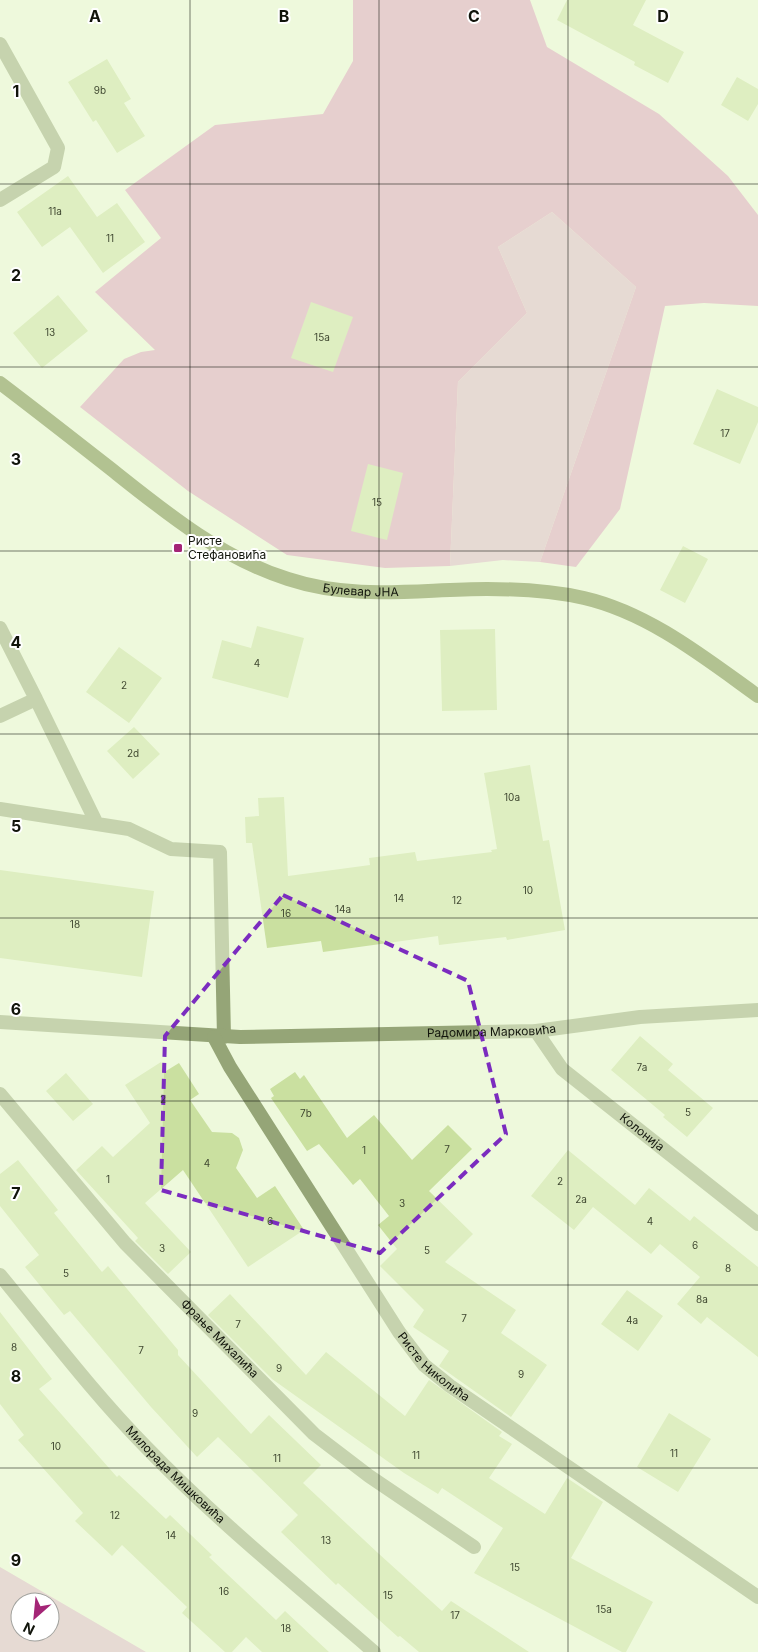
<svg xmlns="http://www.w3.org/2000/svg" width="758" height="1652" viewBox="0 0 758 1652" font-family="Inter,sans-serif">
<style>
.green{fill:#dcb3c8;fill-rule:evenodd}
.forest{fill:#dc9cbd}
.building{fill:#cae0a0}
.lines{fill:none;stroke-linecap:round;stroke-linejoin:round}
.service{stroke:#95a577;stroke-width:14}
.minor{stroke:#95a577;stroke-width:14}
.secondary{stroke:#697e37;stroke-width:14}
.marked{fill:none;stroke:#7b2cbf;stroke-width:4;stroke-dasharray:10 6;stroke-linejoin:round}
.grid{fill:none;stroke:#11140b;stroke-width:1;stroke-opacity:0.55}
.poi-dot{fill:#a42576;stroke:#fff;stroke-width:2}
.labels{text-anchor:middle;stroke-width:4;stroke-linejoin:round;paint-order:stroke}
.number-label{font-size:10px;fill:#3f4730}
.poi-label{font-size:12px;fill:#11140b;stroke:#fff;text-anchor:start}
.street-label{font-size:12px;fill:#11140b;stroke:#fff}
.grid-label{font-size:16px;text-anchor:middle;font-weight:bold;fill:#11140b;stroke:#fff;stroke-width:4;stroke-linejoin:round;paint-order:stroke}
</style>
<rect width="100%" height="100%" fill="#eef9dc"/>
<!-- green -->
<path class="green" d="M 552,212 L 636,287 L 540,562 L 503,560 L 450,566 L 458,382 L 527,313 L 498,247 Z
M 0,1567 L 146,1652 L 0,1652 ZM 20,1602 L 50,1602 L 50,1632 L 20,1632 Z"/>
<!-- forest -->
<path class="forest" d="M 353,0 L 530,0 L 547,47 L 659,114 L 728,176 L 758,215 L 758,306 L 704,303 L 665,306 L 620,509 L 576,567 L 540,562 L 636,287 L 552,212 L 498,247 L 527,313 L 458,382 L 450,566 L 385,568 L 287,555 L 188,491 L 80,407 L 124,359 L 141,352 L 155,350 L 95,292 L 161,238 L 125,190 L 215,125 L 323,114 L 353,61 Z"/>
<!-- building -->
<path class="building" d="M 567,0 L 646,0 L 633,25 L 684,52 L 668,83 L 634,65 L 635,62 L 557,20 Z
M 107,59 L 131,99 L 124,103 L 145,136 L 117,153 L 96,120 L 93,122 L 68,82 Z
M 737,77 L 758,89 L 758,104 L 748,121 L 721,105 Z
M 68,176 L 97,217 L 117,203 L 145,242 L 103,273 L 70,227 L 42,247 L 17,212 Z
M 58,295 L 88,331 L 42,368 L 13,333 Z
M 311,302 L 353,317 L 333,372 L 291,358 Z
M 717,389 L 758,407 L 758,422 L 740,464 L 693,444 Z
M 368,464 L 403,473 L 387,540 L 351,531 Z
M 683,546 L 708,559 L 685,603 L 660,590 Z
M 257,626 L 304,638 L 288,698 L 212,678 L 222,640 L 251,648 Z
M 495,629 L 497,710 L 442,711 L 440,630 Z
M 119,647 L 162,678 L 129,723 L 86,692 Z
M 134,727 L 160,754 L 133,779 L 107,751 Z
M 530,765 L 543,841 L 549,840 L 565,930 L 507,940 L 506,937 L 439,945 L 438,936 L 323,952 L 321,941 L 267,948 L 252,843 L 246,843 L 245,817 L 259,816 L 258,798 L 284,797 L 288,876 L 370,865 L 369,858 L 415,852 L 417,861 L 492,852 L 491,850 L 497,849 L 484,773 Z
M 0,870 L 154,891 L 142,977 L 0,958 Z
M 640,1036 L 673,1064 L 668,1070 L 713,1108 L 687,1137 L 663,1117 L 665,1115 L 611,1070 Z
M 161,1062 L 166,1071 L 179,1063 L 199,1094 L 190,1100 L 212,1132 L 232,1133 L 239,1138 L 243,1150 L 236,1168 L 257,1198 L 275,1186 L 304,1230 L 248,1267 L 183,1170 L 145,1203 L 191,1252 L 168,1274 L 135,1241 L 138,1238 L 76,1170 L 102,1146 L 113,1157 L 150,1123 L 125,1085 Z
M 295,1072 L 300,1079 L 304,1075 L 347,1138 L 374,1115 L 412,1160 L 448,1125 L 472,1149 L 429,1191 L 473,1234 L 445,1262 L 516,1310 L 501,1333 L 547,1365 L 511,1417 L 439,1366 L 449,1351 L 413,1327 L 424,1310 L 380,1266 L 397,1249 L 378,1225 L 389,1216 L 360,1179 L 353,1185 L 319,1144 L 307,1151 L 271,1098 L 274,1096 L 270,1089 Z
M 66,1073 L 93,1104 L 73,1121 L 46,1091 Z
M 568,1150 L 635,1205 L 649,1188 L 690,1221 L 694,1216 L 758,1267 L 758,1357 L 707,1317 L 701,1324 L 677,1304 L 700,1277 L 660,1244 L 651,1254 L 593,1207 L 574,1230 L 531,1196 Z
M 18,1160 L 58,1210 L 54,1213 L 102,1272 L 108,1266 L 178,1350 L 178,1355 L 251,1434 L 269,1415 L 321,1465 L 303,1483 L 378,1553 L 442,1611 L 451,1601 L 529,1652 L 419,1652 L 400,1636 L 398,1637 L 338,1583 L 336,1585 L 281,1532 L 298,1515 L 218,1437 L 197,1457 L 151,1407 L 70,1311 L 64,1315 L 25,1267 L 39,1255 L 0,1206 L 0,1174 Z
M 627,1290 L 663,1316 L 638,1351 L 601,1324 Z
M 230,1294 L 306,1375 L 326,1352 L 405,1416 L 429,1380 L 502,1432 L 499,1436 L 512,1444 L 489,1478 L 545,1514 L 567,1478 L 603,1502 L 571,1558 L 653,1602 L 626,1652 L 622,1652 L 474,1573 L 503,1528 L 442,1488 L 438,1494 L 404,1473 L 272,1379 L 208,1315 Z
M 0,1312 L 52,1379 L 39,1389 L 117,1477 L 119,1475 L 166,1519 L 170,1515 L 212,1555 L 209,1557 L 276,1620 L 285,1611 L 329,1652 L 262,1652 L 246,1637 L 232,1652 L 225,1652 L 182,1613 L 187,1607 L 122,1545 L 112,1556 L 75,1521 L 83,1513 L 18,1440 L 24,1435 L 0,1404 Z
M 669,1413 L 711,1439 L 678,1492 L 637,1467 Z"/>
<g class="lines">
<!-- service -->
<path class="service" d="M 0,44 L 58,148 L 54,167 L 0,200
M 0,628 L 36,699 L 0,716
M 36,699 L 97,824 L 129,829 L 171,849 L 220,852 L 224,1037
M 0,809 L 97,824"/>
<!-- minor -->
<g class="minor">
<path id="s1" d="M 0,1022 L 240,1037 L 536,1031 L 640,1017 L 758,1010"/>
<path id="s2" d="M 536,1031 L 562,1069 L 758,1224"/>
<path id="s3" d="M 214,1037 L 230,1067 L 399,1332 L 424,1365 L 450,1386 L 758,1597"/>
<path id="s4" d="M 0,1094 L 125,1243 L 314,1434 L 369,1476 L 474,1547"/>
<path id="s5" d="M 0,1275 C 48,1333 93,1393 145,1446 C 216,1520 297,1585 374,1652"/>
</g>
<!-- secondary -->
<path class="secondary" id="s6" d="M 0,383 C 37,411 74,440 111,469 C 165,512 221,558 288,579 C 355,601 418,589 487,589 C 519,589 553,591 584,598 C 649,613 705,658 758,696"/>
</g>
<!-- marked area -->
<path d="M0 0H758V1652H0ZM 283,895 L 468,981 L 506,1134 L 380,1253 L 161,1190 L 165,1036 Z" fill="#eef9dc" fill-opacity=".55" fill-rule="evenodd"/>
<path class="marked" d="M 283,895 L 468,981 L 506,1134 L 380,1253 L 161,1190 L 165,1036 Z"/>
<!-- grid -->
<path class="grid" d="M 190,0 L 190,1652M 379,0 L 379,1652M 568,0 L 568,1652M 0,184 L 758,184M 0,367 L 758,367M 0,551 L 758,551M 0,734 L 758,734M 0,918 L 758,918M 0,1101 L 758,1101M 0,1285 L 758,1285M 0,1468 L 758,1468"/>
<!-- markers -->
<rect class="poi-dot" x="173" y="543" width="10" height="10" rx="2.5"/>
<g class="labels">
<!-- number labels -->
<g class="number-label">
<text x="100" y="94">9b</text>
<text x="55" y="215">11a</text>
<text x="110" y="242">11</text>
<text x="50" y="336">13</text>
<text x="322" y="341">15a</text>
<text x="725" y="437">17</text>
<text x="377" y="506">15</text>
<text x="257" y="667">4</text>
<text x="124" y="689">2</text>
<text x="133" y="757">2d</text>
<text x="512" y="801">10a</text>
<text x="528" y="894">10</text>
<text x="399" y="902">14</text>
<text x="457" y="904">12</text>
<text x="343" y="913">14a</text>
<text x="286" y="917">16</text>
<text x="75" y="928">18</text>
<text x="642" y="1071">7a</text>
<text x="163" y="1103">2</text>
<text x="688" y="1116">5</text>
<text x="306" y="1117">7b</text>
<text x="447" y="1153">7</text>
<text x="364" y="1154">1</text>
<text x="207" y="1167">4</text>
<text x="108" y="1183">1</text>
<text x="560" y="1185">2</text>
<text x="581" y="1203">2a</text>
<text x="402" y="1207">3</text>
<text x="270" y="1225">6</text>
<text x="650" y="1225">4</text>
<text x="695" y="1249">6</text>
<text x="162" y="1252">3</text>
<text x="427" y="1254">5</text>
<text x="728" y="1272">8</text>
<text x="66" y="1277">5</text>
<text x="702" y="1303">8a</text>
<text x="464" y="1322">7</text>
<text x="632" y="1324">4a</text>
<text x="238" y="1328">7</text>
<text x="14" y="1351">8</text>
<text x="141" y="1354">7</text>
<text x="279" y="1372">9</text>
<text x="521" y="1378">9</text>
<text x="195" y="1417">9</text>
<text x="56" y="1450">10</text>
<text x="674" y="1457">11</text>
<text x="416" y="1459">11</text>
<text x="277" y="1462">11</text>
<text x="115" y="1519">12</text>
<text x="171" y="1539">14</text>
<text x="326" y="1544">13</text>
<text x="515" y="1571">15</text>
<text x="224" y="1595">16</text>
<text x="388" y="1599">15</text>
<text x="604" y="1613">15a</text>
<text x="455" y="1619">17</text>
<text x="286" y="1632">18</text>
</g>
<!-- poi labels -->
<g class="poi-label">
<text x="188" y="545">Ристе<tspan x="188" dy="14">Стефановића</tspan></text>
</g>
<!-- street labels -->
<g class="street-label">
<text dy="4" stroke="none"><textPath href="#s6" startOffset="424">Булевар ЈНА</textPath></text>
<text dy="4" stroke="none"><textPath href="#s1" startOffset="492">Радомира Марковића</textPath></text>
<text dy="4" stroke="none"><textPath href="#s2" startOffset="148">Колонија</textPath></text>
<text dy="4" stroke="none"><textPath href="#s4" startOffset="329">Фрање Михалића</textPath></text>
<text dy="4" stroke="none"><textPath href="#s3" startOffset="398">Ристе Николића</textPath></text>
<text dy="4" stroke="none"><textPath href="#s5" startOffset="266">Милорада Мишковића</textPath></text>
</g>
</g>
<g class="grid-label">
<text x="95" y="22">A</text>
<text x="284" y="22">B</text>
<text x="474" y="22">C</text>
<text x="663" y="22">D</text>
<text x="16" y="97">1</text>
<text x="16" y="281">2</text>
<text x="16" y="465">3</text>
<text x="16" y="648">4</text>
<text x="16" y="832">5</text>
<text x="16" y="1015">6</text>
<text x="16" y="1199">7</text>
<text x="16" y="1382">8</text>
<text x="16" y="1566">9</text>
</g>
<!-- north arrow -->
<g transform="translate(35 1617) rotate(207)"><circle r="24" fill="#ffffff" stroke="#a0a19d"/>
<path d="M0-4L9 19L0 12L-9 19Z" fill="#a42576"/>
<text y="-8" font-size="14" font-weight="bold" text-anchor="middle" fill="#11140b">N</text>
</g>
</svg>
